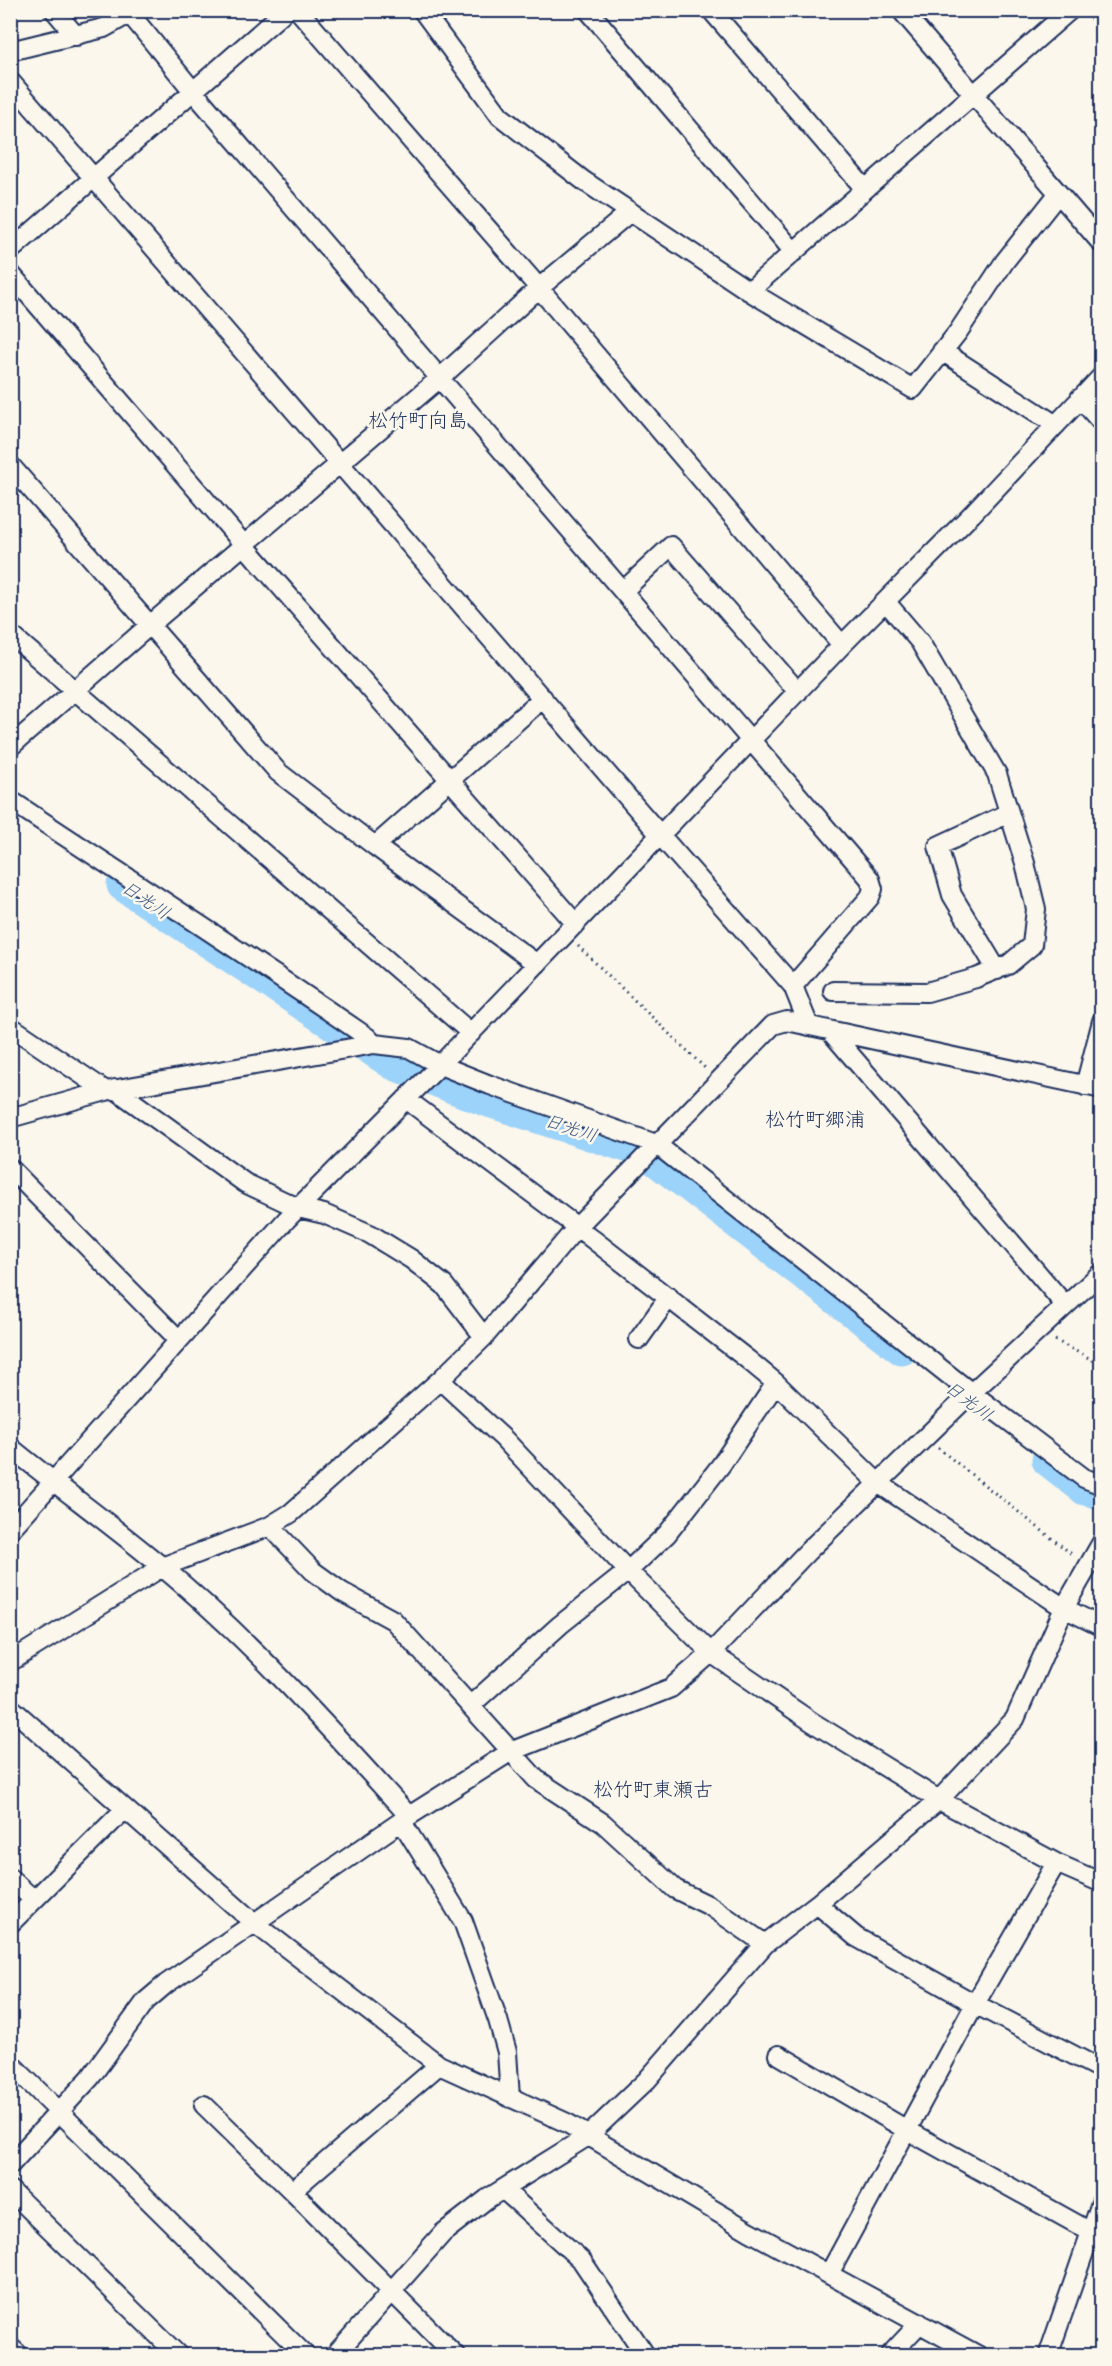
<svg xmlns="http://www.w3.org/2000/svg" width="1112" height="2366" viewBox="0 0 1112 2366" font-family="'Playpen Sans','Klee One',sans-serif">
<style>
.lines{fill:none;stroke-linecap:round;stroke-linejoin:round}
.river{stroke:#9cd3fb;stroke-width:33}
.minor-casing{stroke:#1b2f5e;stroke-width:22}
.path{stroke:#1b2f5e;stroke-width:3;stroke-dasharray:1.5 4.5;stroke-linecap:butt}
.minor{stroke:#fbf7ec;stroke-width:18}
.labels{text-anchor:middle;stroke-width:5;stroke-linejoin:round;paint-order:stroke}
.water-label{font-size:18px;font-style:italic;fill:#3b5885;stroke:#fbf7ec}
.quarter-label{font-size:20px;fill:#1b2f5e;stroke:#fbf7ec}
</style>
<rect width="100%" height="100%" fill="#fbf7ec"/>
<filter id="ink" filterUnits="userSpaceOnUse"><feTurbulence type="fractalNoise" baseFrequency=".0167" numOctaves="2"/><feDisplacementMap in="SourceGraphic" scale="12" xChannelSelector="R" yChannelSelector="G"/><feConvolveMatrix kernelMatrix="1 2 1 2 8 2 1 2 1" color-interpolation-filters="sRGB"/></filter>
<g filter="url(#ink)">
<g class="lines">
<!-- river -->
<path class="river" d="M 123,885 L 394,1064 L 483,1099 L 639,1150 L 656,1160 L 902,1349
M 1048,1460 L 1085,1489 L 1102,1494"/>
<!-- minor casing -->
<g class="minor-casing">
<path id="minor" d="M 54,10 L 76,36
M 298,10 L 539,288 L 842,645
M 422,10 L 500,116 L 584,181 L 749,291 L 913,389 L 958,332 L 1005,261 L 1058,194
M 588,10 L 794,252
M 711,10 L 865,189
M 901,10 L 1102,244
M 1096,10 L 1102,16
M 130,14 L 193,91 L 870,879 L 873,889 L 870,897 L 793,986
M 10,51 L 104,28 L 136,10
M 10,81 L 660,835 L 793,986 L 809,1026
M 10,251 L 286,10
M 10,273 L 252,554 L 576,924
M 749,291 L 1070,10
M 942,351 L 1056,425
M 1080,398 L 1102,423
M 10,465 L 278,772 L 375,846 L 537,964
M 623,591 L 671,546 L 798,692
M 10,634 L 471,1033
M 10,747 L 150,625 L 440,378 L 539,288 L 630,212
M 10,800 C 129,879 249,956 367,1037 L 374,1044
M 375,846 L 543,698
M 997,970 L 952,895 L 938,846 L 1009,813
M 833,991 L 927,992 L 976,978 L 1008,965 L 1032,945 L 1036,909 L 1025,863 L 997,774 L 920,642 L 886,602
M 10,1026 L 106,1091
M 830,1031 L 1065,1305
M 1085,1086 L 1102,1021
M 115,1089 L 245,1183 L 298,1208 L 324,1214 L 370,1234 L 411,1259 L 444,1285 L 484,1337
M 406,1099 L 577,1227 L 747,1359 L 776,1383 L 878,1483 L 1064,1608 L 1102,1627
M 10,1118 L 106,1091 L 374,1044 L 409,1048 L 440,1065 L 490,1085 L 656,1144 L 964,1387 L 1084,1478 L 1102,1485
M 10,1168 L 179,1340
M 639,1339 L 669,1297
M 440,1380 L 504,1439 L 628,1571 L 711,1653 L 812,1722 L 939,1800 L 1056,1863 L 1102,1883
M 10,1447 C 60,1488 112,1525 161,1566 C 252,1641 330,1729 409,1816
M 270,1526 L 313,1571 L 342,1592 L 393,1620 L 536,1779 L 603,1823 L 675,1889 L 710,1906 L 765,1944
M 10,1530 L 287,1219 L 440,1065 L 842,645 L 972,514 L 1102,376
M 10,1662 L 162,1567 L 270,1526 L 291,1513 L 440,1380 L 484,1337 L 577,1227 L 773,1025 L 787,1021 L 1102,1089
M 471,1705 L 560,1625 L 628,1571 L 667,1534 L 721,1465 L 776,1383
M 10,1707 L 253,1922 L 439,2065 L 567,2123 L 749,2231 L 979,2356
M 402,1822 L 463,1921 L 498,2020 L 507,2052 L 510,2098
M 10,1878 L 34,1900
M 817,1904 L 856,1937 L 975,2004 L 1102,2070
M 10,1924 L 125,1809
M 779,2055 L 907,2130 L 1091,2232
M 10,2063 L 306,2356
M 439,2065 L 292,2191 L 456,2356
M 204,2105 L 292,2191
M 10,2165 L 90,2078 L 146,2001 L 166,1984 L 409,1816 L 510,1752 L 671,1688 L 711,1653 L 808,1551 L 969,1395 L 1102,1272
M 503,2189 L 582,2261 L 646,2356
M 10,2190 L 179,2356
M 829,2274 L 975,2004 L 1056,1863
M 10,2347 L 20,2356
M 334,2356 L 443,2233 L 487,2199 L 588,2136 L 647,2080 L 765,1944 L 817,1904 L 939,1800 L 1015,1719 L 1064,1608 L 1102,1542
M 889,2356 L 920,2323
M 1048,2356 L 1102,2200"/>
</g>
<!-- path -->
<path class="path" d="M 578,946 L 705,1068
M 1055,1340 L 1102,1365
M 938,1448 L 1074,1556"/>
<!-- minor -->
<use href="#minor" class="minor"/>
</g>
</g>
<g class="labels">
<!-- water labels -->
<g class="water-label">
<text transform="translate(146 900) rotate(34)" y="6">日光川</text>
<text transform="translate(571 1128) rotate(18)" y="6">日光川</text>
<text transform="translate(969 1401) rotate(37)" y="6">日光川</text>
</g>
<!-- quarter labels -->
<g class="quarter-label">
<text x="418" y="427">松竹町向島</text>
<text x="815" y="1126">松竹町郷浦</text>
<text x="653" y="1796">松竹町東瀬古</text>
</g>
</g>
<!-- margin -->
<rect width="1112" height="2366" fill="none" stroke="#fbf7ec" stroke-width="36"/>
<rect x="18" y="18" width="1076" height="2330" fill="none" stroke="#1b2f5e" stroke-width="2" filter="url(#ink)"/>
</svg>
